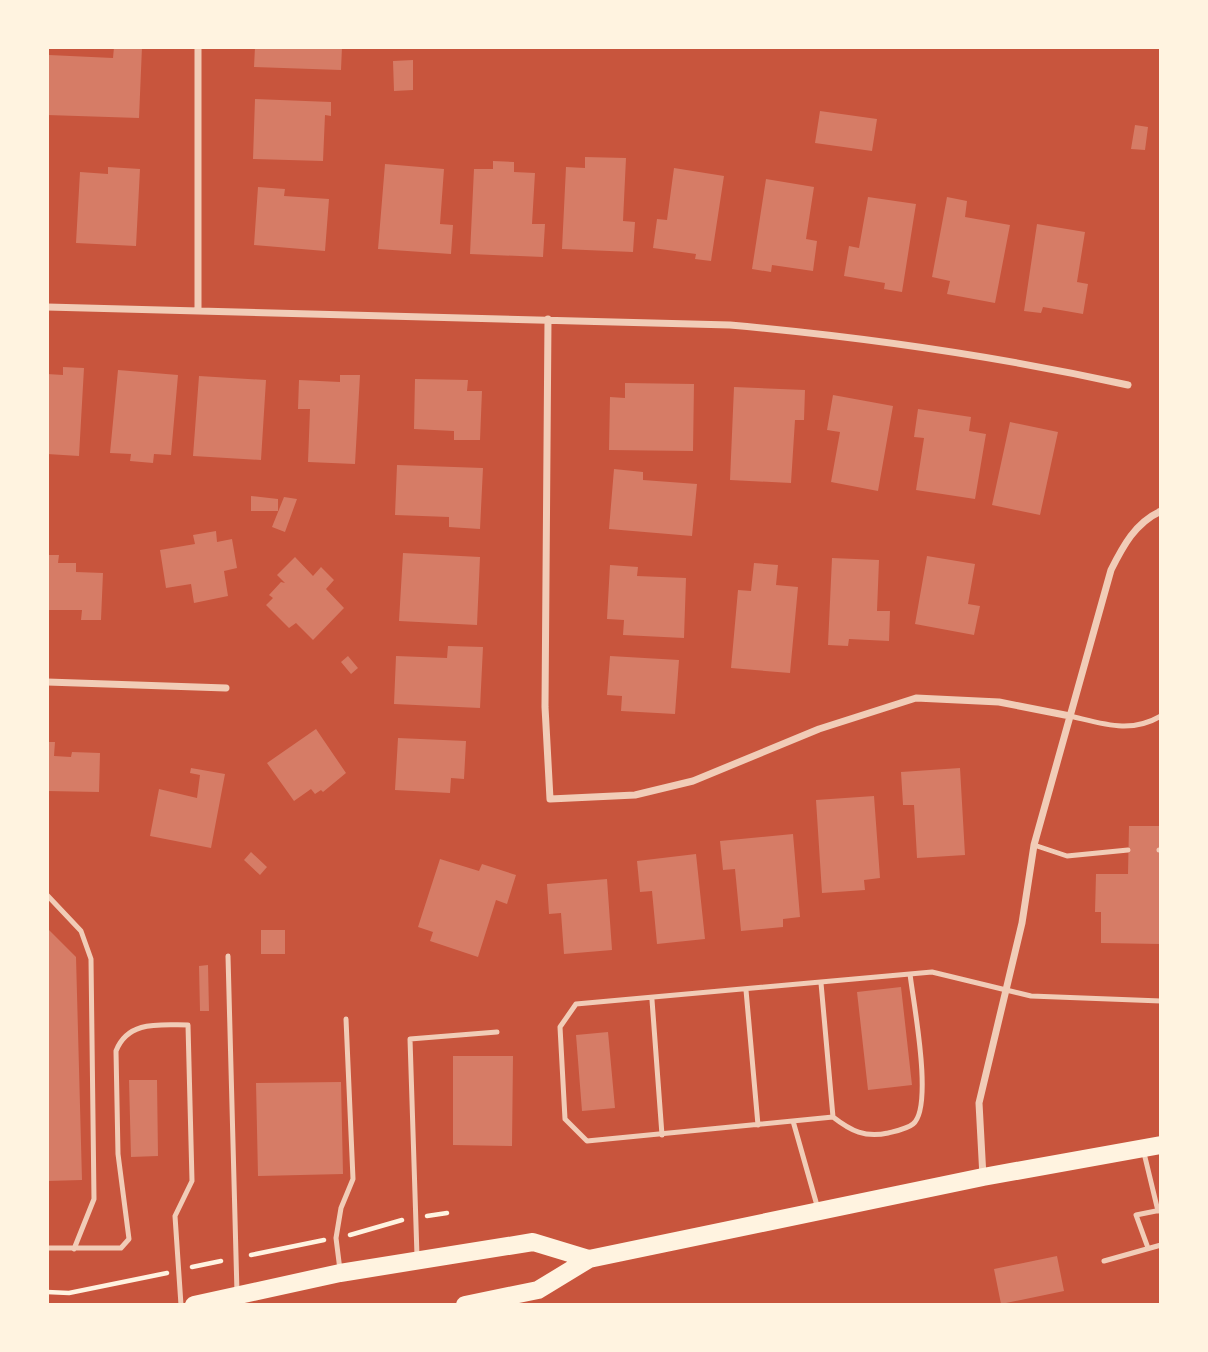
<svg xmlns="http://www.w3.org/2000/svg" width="1208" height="1352" viewBox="0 0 1208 1352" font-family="'IBM Plex Serif',serif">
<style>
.building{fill:#d67c66}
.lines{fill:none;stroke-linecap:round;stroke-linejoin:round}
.path{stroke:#fff3e0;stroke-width:4.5}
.service{stroke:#f1ccb7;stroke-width:5}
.minor{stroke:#f1ccb7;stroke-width:7}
.primary{stroke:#fff3e0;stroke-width:18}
</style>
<rect width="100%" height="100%" fill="#c8553d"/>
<!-- building -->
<path class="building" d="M 114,47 L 142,47 L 139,118 L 47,115 L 49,55 L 113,58 Z
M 255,47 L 342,47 L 341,70 L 254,67 Z
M 413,60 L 413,90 L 394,91 L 393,61 Z
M 255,99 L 331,102 L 331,116 L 325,115 L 323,161 L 253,159 Z
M 820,111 L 877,119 L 872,151 L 815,143 Z
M 1135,125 L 1148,127 L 1145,150 L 1131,149 Z
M 585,157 L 626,158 L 623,221 L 635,222 L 633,252 L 562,249 L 566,167 L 585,168 Z
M 493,161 L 514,162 L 514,172 L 535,173 L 532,224 L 545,224 L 543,257 L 470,254 L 474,169 L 493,169 Z
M 385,164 L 444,169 L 440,224 L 453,225 L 451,254 L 378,249 Z
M 108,167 L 140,169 L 136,246 L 76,243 L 80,172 L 108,174 Z
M 674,168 L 724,176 L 711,261 L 695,259 L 696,254 L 653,248 L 657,219 L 667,220 Z
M 766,179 L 814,187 L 806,239 L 817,241 L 813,271 L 772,265 L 771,272 L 752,269 Z
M 258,187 L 285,189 L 284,196 L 329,199 L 325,251 L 254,245 Z
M 868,197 L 916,204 L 902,292 L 884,289 L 885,283 L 844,276 L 849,246 L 859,248 Z
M 947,197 L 967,201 L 965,217 L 1010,225 L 995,303 L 947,294 L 950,281 L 932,277 Z
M 1037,224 L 1085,232 L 1077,282 L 1088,284 L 1083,314 L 1043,307 L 1041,313 L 1024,311 Z
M 63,367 L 84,368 L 79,456 L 47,454 L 47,374 L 63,375 Z
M 118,370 L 178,375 L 171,455 L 154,454 L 153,463 L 130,461 L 131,454 L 110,453 Z
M 340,375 L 360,375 L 355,464 L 308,462 L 310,409 L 298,409 L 299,380 L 340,382 Z
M 199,376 L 266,380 L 261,460 L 193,456 Z
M 415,379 L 468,380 L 467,391 L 482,391 L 480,440 L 454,440 L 454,431 L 414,429 Z
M 625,383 L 694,384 L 693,451 L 609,450 L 610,397 L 625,398 Z
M 734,387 L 805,390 L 804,420 L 795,420 L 791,483 L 730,480 Z
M 833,395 L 893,406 L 878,491 L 831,482 L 840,432 L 827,430 Z
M 918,409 L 971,417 L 969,431 L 986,434 L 975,499 L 916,490 L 924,438 L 914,437 Z
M 1010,422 L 1058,432 L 1040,515 L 992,505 Z
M 397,465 L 483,468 L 480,529 L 449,527 L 449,517 L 395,515 Z
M 614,469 L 643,472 L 643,480 L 697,484 L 692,536 L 609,529 Z
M 251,496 L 278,499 L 278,511 L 251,511 Z
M 284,497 L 297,499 L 285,532 L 272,527 Z
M 216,531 L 217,542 L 232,539 L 237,568 L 224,571 L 228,596 L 194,603 L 191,584 L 166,588 L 160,550 L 195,544 L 193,535 Z
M 403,553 L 480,557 L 477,625 L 399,621 Z
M 47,555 L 59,555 L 58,563 L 76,563 L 76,572 L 103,573 L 101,620 L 81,620 L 82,610 L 47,610 Z
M 927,556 L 975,564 L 968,604 L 980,606 L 974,635 L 915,624 Z
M 295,557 L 313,576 L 321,567 L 334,580 L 326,589 L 344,608 L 313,640 L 296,623 L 289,628 L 266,605 L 273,598 L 269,595 L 281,582 L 285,583 L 277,575 Z
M 832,558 L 879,560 L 877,611 L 890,611 L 889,641 L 849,639 L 848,646 L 828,645 Z
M 754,563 L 778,565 L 776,585 L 798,587 L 790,673 L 731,668 L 738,590 L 751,591 Z
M 610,565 L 638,567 L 637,576 L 686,578 L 684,638 L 623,635 L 624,620 L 607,619 Z
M 448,646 L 483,647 L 480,708 L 394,704 L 396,656 L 447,658 Z
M 348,656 L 358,668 L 351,674 L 341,662 Z
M 610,656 L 679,660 L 675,714 L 621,711 L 622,696 L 607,695 Z
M 316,729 L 346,773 L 323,792 L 321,790 L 315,794 L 311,789 L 294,801 L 267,763 Z
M 398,738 L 466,741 L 464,779 L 451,778 L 450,793 L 395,790 Z
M 47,742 L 55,742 L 54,756 L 71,757 L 72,752 L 100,753 L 99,792 L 47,791 Z
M 191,768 L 225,774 L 211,848 L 150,836 L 159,789 L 197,798 L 200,775 L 190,773 Z
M 960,768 L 965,855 L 917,858 L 914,805 L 903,805 L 901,772 Z
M 874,796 L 880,878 L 864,880 L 865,890 L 822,893 L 816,800 Z
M 1129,826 L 1159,826 L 1161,944 L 1101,943 L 1101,912 L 1095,912 L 1096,874 L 1128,874 Z
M 793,834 L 800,917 L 783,919 L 783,927 L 741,931 L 735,869 L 723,870 L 720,841 Z
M 251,852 L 267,867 L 260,875 L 244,860 Z
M 696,854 L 705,939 L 657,944 L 652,891 L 640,892 L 637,861 Z
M 440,859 L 479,871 L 482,864 L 516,875 L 507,904 L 496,900 L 478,957 L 430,941 L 433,932 L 418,927 Z
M 607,879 L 612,950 L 564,954 L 561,913 L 549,914 L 547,884 Z
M 47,928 L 76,957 L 82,1180 L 47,1181 Z
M 261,930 L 285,930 L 285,954 L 261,954 Z
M 208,965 L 209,1011 L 200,1011 L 199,966 Z
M 901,987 L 912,1085 L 868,1090 L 857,992 Z
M 608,1032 L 615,1108 L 582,1111 L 576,1035 Z
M 453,1056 L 513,1056 L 512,1146 L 453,1145 Z
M 129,1080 L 157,1080 L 158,1156 L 131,1157 Z
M 341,1082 L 343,1174 L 258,1176 L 256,1083 Z
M 1057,1256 L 1064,1291 L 1001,1304 L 994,1269 Z"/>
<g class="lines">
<!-- path -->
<path class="path" d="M 427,1216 L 447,1213
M 350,1235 L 402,1220
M 251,1255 L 324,1240
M 192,1267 L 221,1261
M 47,1292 L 69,1293 L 167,1273"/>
<!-- service -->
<path class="service" d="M 1070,716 C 1104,724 1130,734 1161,716
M 1034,845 L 1067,856 L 1128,850
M 1159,850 L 1161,850
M 47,895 L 81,931 L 91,959 L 94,1199 L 74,1249
M 228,956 L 237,1293
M 910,974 C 913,1001 934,1107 913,1124 C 907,1129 896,1131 888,1133 C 865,1138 851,1131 833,1117 L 587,1141 L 565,1119 L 560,1027 L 576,1004 L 932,972 L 1031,996 L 1161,1001
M 821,983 L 833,1117
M 746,990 L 758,1125
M 652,1000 L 662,1135
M 793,1121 L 818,1209
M 1144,1153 L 1158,1211
M 47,1248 L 121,1248 L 129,1239 L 118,1154 L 116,1051 C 128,1020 160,1025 188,1025 L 192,1181 L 175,1216 L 181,1305
M 1148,1248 L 1136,1215 L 1161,1210
M 417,1256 L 410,1039 L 497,1032
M 1104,1261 L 1161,1245
M 340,1270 L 336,1238 L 341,1208 L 353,1179 L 346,1019"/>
<!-- minor -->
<path class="minor" d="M 198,47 L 198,310
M 47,307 L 730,325 C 863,337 997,356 1128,385
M 548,319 L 545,707 L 550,799 L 635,795 L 693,781 L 819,729 L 916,698 L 999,702 L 1070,716
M 47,682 L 226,688
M 983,1177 L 979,1103 L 1022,923 L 1034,845 L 1111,570 C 1123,546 1135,523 1161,511"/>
<!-- primary -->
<path class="primary" d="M 194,1305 L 340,1273 L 533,1242 L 589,1259
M 465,1305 L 538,1290 L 589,1259 L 983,1177 L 1161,1145"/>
</g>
<!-- border -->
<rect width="1208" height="1352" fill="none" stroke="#fff3e0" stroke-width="98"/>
</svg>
